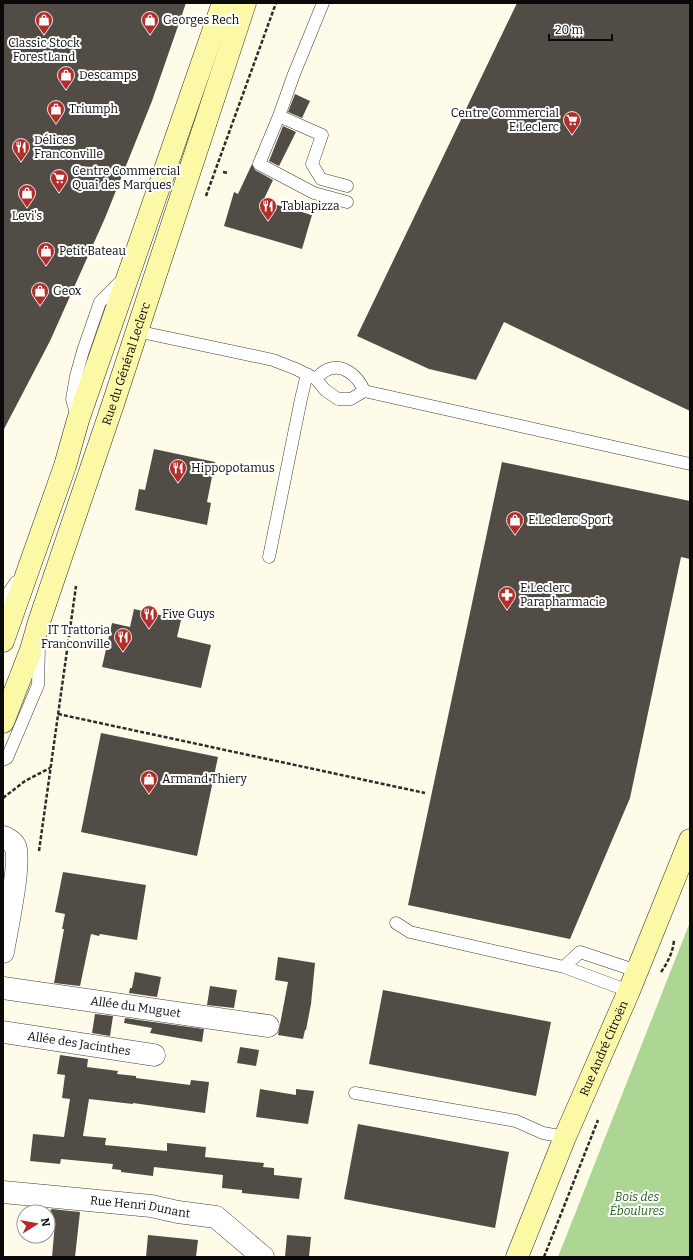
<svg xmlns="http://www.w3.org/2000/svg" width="693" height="1260" viewBox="0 0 693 1260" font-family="Bitter,serif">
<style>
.forest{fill:#add695}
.building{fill:#524c47}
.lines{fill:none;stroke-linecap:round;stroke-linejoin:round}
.lane-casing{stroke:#3d3d3d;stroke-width:13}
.street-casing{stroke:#3d3d3d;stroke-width:23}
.secondary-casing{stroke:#2c2c2c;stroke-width:23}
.path{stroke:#2c2c2c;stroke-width:2.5;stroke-dasharray:4 2;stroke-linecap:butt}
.lane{stroke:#fff;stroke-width:12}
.street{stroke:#fff;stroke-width:22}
.secondary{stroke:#fbf8a6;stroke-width:22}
.labels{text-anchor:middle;stroke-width:4;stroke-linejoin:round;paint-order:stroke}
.poi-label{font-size:12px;fill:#0a0a0a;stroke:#fff;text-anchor:start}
.street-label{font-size:12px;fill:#0a0a0a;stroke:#fff}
.park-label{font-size:12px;font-style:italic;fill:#275e1f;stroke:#fff}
</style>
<rect width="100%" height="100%" fill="#fefbe9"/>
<!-- forest -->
<path class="forest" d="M 690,922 L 690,1257 L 558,1257 Z"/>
<!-- building -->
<path class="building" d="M 3,3 L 186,3 L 152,101 L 105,218 L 50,341 L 3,431 Z
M 517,3 L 690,3 L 690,411 L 504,322 L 476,380 L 429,369 L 357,336 Z
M 295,94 L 310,101 L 302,118 L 288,112 Z
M 283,126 L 296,132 L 279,166 L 269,161 Z
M 252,164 L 255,170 L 273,180 L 263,201 L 312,215 L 302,249 L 224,226 L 234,192 L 238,194 Z
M 154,449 L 215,462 L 207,502 L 211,503 L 207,525 L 135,510 L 139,489 L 145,490 Z
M 502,462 L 690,501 L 690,559 L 681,557 L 630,798 L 570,939 L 408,905 Z
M 134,609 L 181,620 L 177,637 L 211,645 L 201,688 L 102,667 L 112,623 L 130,627 Z
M 101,733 L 218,757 L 197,856 L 81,832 Z
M 63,872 L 146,885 L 137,940 L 100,934 L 99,936 L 91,934 L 80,986 L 54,983 L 64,929 L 62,929 L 65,914 L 55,912 Z
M 278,957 L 315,963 L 311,1004 L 306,1030 L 305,1030 L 303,1039 L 278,1035 L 288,982 L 275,980 Z
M 135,972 L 161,977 L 157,997 L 129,993 L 130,988 L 132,988 Z
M 210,986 L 237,990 L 234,1008 L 207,1005 Z
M 383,990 L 551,1022 L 536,1096 L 369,1064 Z
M 95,1014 L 113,1016 L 110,1036 L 92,1033 Z
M 125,1018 L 153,1022 L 152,1027 L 153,1022 L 204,1029 L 202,1042 L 150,1033 L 152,1028 L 124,1023 Z
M 240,1047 L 259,1050 L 256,1066 L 237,1063 Z
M 60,1055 L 88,1059 L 87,1067 L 118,1071 L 117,1074 L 136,1076 L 136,1078 L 190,1085 L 191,1080 L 209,1082 L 205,1113 L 133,1103 L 133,1104 L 89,1099 L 83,1136 L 106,1138 L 105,1145 L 167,1151 L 167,1143 L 206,1147 L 205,1157 L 264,1163 L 263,1167 L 274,1168 L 274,1175 L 302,1178 L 299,1199 L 242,1193 L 242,1190 L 222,1188 L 223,1175 L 154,1167 L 153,1176 L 121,1172 L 121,1170 L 112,1169 L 113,1164 L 61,1159 L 60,1164 L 30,1161 L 33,1134 L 64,1137 L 70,1099 L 62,1098 L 65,1075 L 57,1074 Z
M 260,1089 L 296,1095 L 296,1089 L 314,1091 L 308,1124 L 256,1117 Z
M 358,1124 L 509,1152 L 495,1228 L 344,1199 Z
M 51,1209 L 80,1212 L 75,1257 L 52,1257 L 55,1223 L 49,1222 Z
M 148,1235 L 198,1240 L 196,1257 L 146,1257 Z
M 287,1235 L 311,1237 L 309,1257 L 285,1257 Z"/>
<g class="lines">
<!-- lane casing -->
<g class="lane-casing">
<path id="lane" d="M 323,3 L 294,74 L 279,116 L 322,135 L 312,164 L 321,179 L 347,186
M 279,116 L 259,164 L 314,193 L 347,202
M 136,331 L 273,360 L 296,369 L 316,379 L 325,390 L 338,399 L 351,399 L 364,391 L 690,464
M 316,379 C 319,376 322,372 325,371 C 342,361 359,377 364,391
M 77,417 L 72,399 L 76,376 L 83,351 L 100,302 L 123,279
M 269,557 L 301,399 L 307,374
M 3,601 L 16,582
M 3,760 L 7,758 L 38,685 L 39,646
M 396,923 L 410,932 L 564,967 L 629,991
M 564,967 L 580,952 L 637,971
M 355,1093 L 516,1121 L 543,1133 L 565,1137"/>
</g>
<!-- street casing -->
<g class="street-casing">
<g id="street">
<path d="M 3,837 C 7,838 13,842 15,846 C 22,860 6,933 3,952"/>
<path id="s1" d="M 3,988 L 268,1026"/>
<path id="s2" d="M 3,1032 L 154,1055"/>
<path id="s3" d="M 3,1192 L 151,1206 L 178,1212 L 216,1217 L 263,1257"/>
</g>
</g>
<!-- secondary casing -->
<g class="secondary-casing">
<g id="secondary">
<path d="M 3,641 L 65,466 L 78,420 L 223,3"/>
<path id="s4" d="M 3,722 L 31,650 L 39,622 L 113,404 L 245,3"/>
<path id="s5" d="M 517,1257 L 565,1137 L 629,991 L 690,840"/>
</g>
</g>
<!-- path -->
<path class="path" d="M 223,172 L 229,173
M 206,196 L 276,3
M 58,714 L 425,793
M 3,798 L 25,781 L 50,768
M 39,851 L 76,586
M 661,972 C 668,962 673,952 674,940
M 544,1257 L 598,1120"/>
<!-- lane -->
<use href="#lane" class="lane"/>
<!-- street -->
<use href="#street" class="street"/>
<!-- secondary -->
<use href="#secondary" class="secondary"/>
</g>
<!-- icons -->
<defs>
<g id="shop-pin" transform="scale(0.9)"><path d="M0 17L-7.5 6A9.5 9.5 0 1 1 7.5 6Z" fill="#b32d2a" stroke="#fff"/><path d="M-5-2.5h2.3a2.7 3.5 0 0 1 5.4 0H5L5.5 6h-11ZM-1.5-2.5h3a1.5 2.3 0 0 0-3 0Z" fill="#fff"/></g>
<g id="supermarket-pin" transform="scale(0.9)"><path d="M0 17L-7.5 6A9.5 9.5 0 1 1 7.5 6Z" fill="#b32d2a" stroke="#fff"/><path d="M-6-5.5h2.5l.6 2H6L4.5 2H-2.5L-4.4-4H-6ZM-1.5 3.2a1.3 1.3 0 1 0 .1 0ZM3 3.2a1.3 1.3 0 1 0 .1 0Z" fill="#fff"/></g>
<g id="restaurant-pin" transform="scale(0.9)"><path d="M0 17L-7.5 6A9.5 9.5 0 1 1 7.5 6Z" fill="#b32d2a" stroke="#fff"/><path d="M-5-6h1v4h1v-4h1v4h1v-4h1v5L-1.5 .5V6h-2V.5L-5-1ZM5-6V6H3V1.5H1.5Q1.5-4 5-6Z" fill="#fff"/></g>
<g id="pharmacy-pin" transform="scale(0.9)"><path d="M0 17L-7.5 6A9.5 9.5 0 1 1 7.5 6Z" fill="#b32d2a" stroke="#fff"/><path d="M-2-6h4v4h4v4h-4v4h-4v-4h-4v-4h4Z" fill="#fff"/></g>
</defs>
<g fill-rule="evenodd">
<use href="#shop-pin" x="44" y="20"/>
<use href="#shop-pin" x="150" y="20"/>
<use href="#shop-pin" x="66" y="75"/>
<use href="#shop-pin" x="56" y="109"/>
<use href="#supermarket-pin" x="572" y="120"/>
<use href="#restaurant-pin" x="21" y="147"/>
<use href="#supermarket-pin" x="59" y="178"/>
<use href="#shop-pin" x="27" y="193"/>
<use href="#restaurant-pin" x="268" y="206"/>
<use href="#shop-pin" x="46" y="251"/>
<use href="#shop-pin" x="40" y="291"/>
<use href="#restaurant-pin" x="178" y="468"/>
<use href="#shop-pin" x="515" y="520"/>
<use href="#pharmacy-pin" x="507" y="595"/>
<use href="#restaurant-pin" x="149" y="614"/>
<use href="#restaurant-pin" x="123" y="637"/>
<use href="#shop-pin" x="149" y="779"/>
</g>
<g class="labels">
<!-- poi labels -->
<g class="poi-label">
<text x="163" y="24">Georges Rech</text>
<text x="44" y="47" text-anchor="middle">Classic Stock<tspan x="44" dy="14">ForestLand</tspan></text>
<text x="79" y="79">Descamps</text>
<text x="69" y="113">Triumph</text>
<text x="559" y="117" text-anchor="end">Centre Commercial<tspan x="559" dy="14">E.Leclerc</tspan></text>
<text x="34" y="144">Délices<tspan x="34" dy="14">Franconville</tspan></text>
<text x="72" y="175">Centre Commercial<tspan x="72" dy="14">Quai des Marques</tspan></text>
<text x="281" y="210">Tablapizza</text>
<text x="27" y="220" text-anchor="middle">Levi's</text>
<text x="59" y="255">Petit Bateau</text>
<text x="53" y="295">Geox</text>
<text x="191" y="472">Hippopotamus</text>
<text x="528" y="524">E.Leclerc Sport</text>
<text x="520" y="592">E.Leclerc<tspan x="520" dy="14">Parapharmacie</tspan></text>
<text x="162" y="618">Five Guys</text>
<text x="110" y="634" text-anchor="end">IT Trattoria<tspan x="110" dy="14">Franconville</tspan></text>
<text x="162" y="783">Armand Thiery</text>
</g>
<!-- street labels -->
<g class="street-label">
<text dy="4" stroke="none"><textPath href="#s4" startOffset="379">Rue du Général Leclerc</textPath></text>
<text dy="4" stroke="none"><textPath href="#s1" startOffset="134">Allée du Muguet</textPath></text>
<text dy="4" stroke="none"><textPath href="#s2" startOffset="77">Allée des Jacinthes</textPath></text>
<text dy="4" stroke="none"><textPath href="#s5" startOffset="226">Rue André Citroën</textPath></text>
<text dy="4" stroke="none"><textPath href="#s3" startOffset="138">Rue Henri Dunant</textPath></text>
</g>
<!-- park labels -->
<g class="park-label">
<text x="637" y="1201">Bois des<tspan x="637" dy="14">Éboulures</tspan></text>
</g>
</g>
<!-- border -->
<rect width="693" height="1260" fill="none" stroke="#0a0a0a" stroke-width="8"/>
<!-- north arrow -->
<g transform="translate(36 1224) rotate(79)"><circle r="19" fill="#ffffff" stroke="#9d9d9d"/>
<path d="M0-3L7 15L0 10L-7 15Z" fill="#b32d2a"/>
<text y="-6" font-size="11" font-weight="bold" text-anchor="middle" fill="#0a0a0a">N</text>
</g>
<!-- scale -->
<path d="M549 34v6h63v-6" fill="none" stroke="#0a0a0a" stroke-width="2"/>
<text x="555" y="34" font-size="12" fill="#0a0a0a" stroke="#ffffff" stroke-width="3" paint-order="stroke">20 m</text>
</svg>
